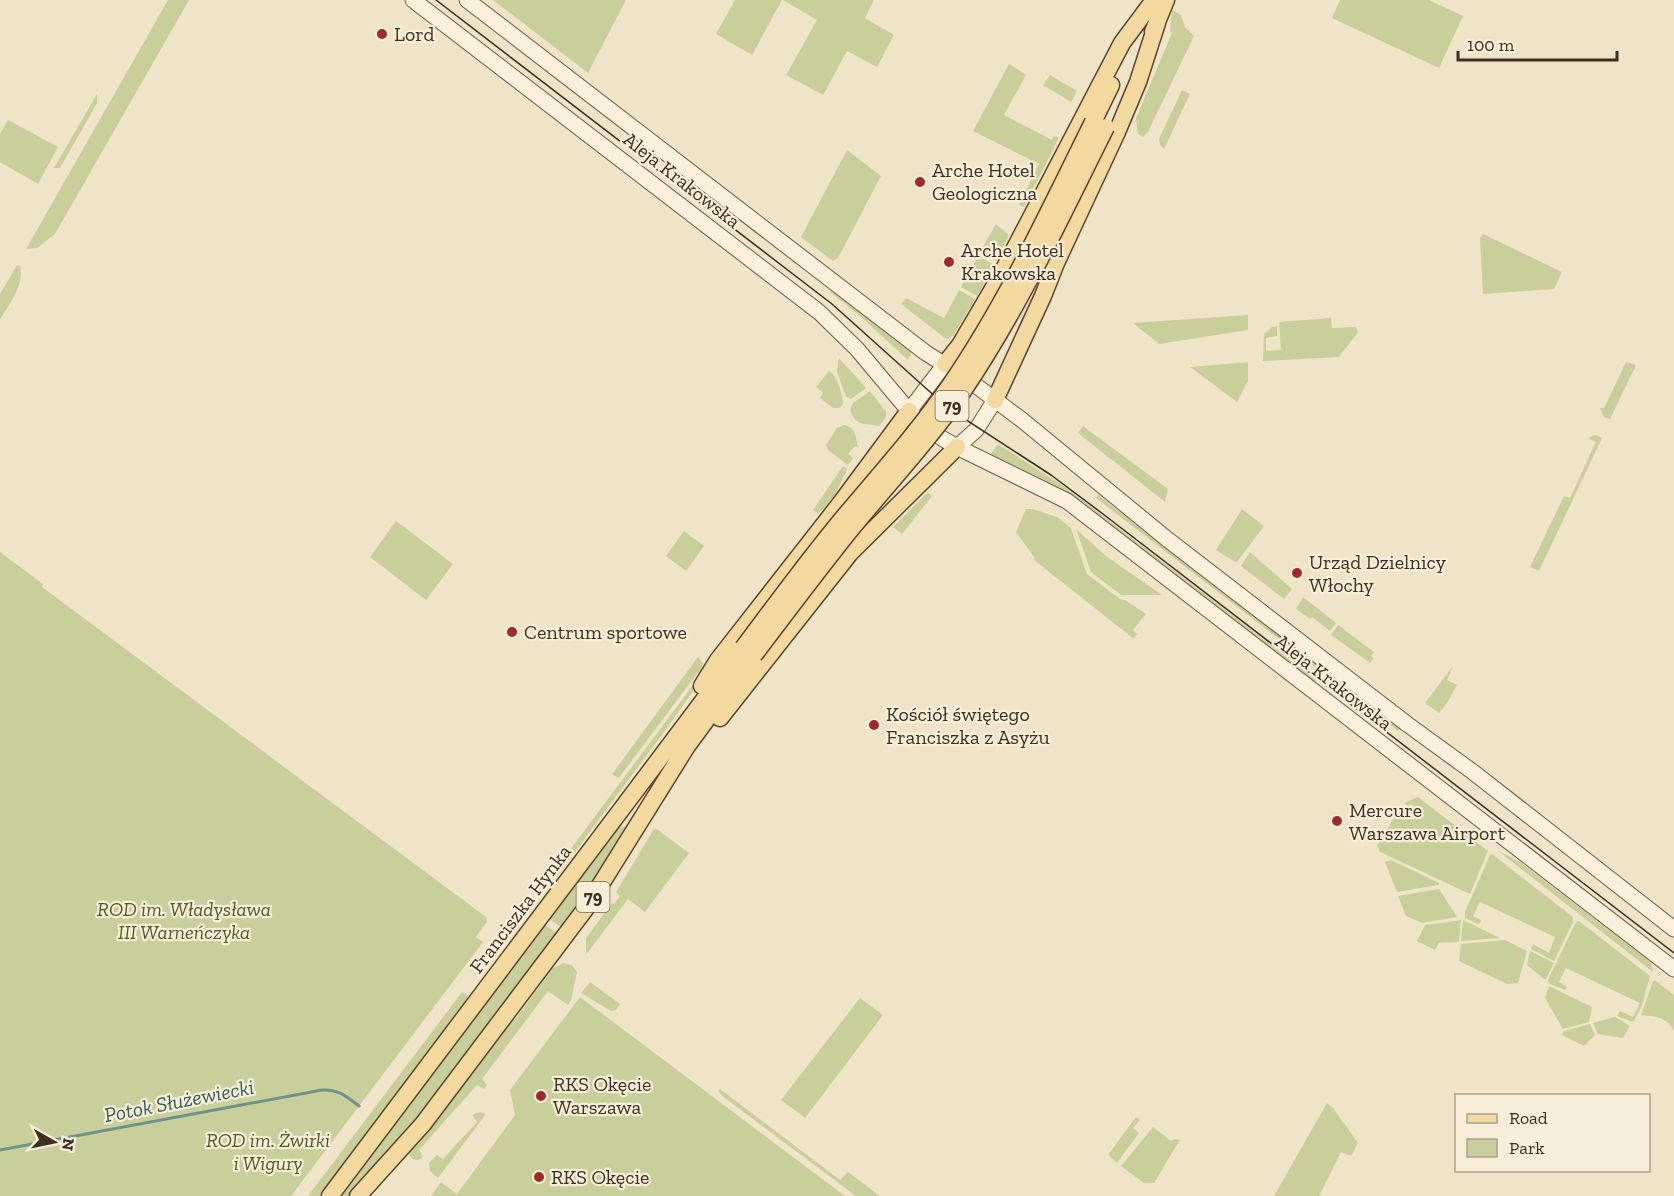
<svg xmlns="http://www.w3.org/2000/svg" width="1674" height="1196" viewBox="0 0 1674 1196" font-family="'Zilla Slab',serif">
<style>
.green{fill:#c9cf9b}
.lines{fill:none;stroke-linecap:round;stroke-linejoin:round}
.stream{stroke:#6f938a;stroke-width:3}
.secondary-casing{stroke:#6f573f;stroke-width:17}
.primary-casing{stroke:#5b4430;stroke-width:19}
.secondary{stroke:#faf1dc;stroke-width:15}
.primary{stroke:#f3d9a0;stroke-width:16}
.tram{stroke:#3d2e20;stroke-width:1.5}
.primary-bridge-casing{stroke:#5b4430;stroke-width:19;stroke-linecap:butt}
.primary-bridge{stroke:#f3d9a0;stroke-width:16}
.poi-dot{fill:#9e2a2b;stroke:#f7eed8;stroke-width:2}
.labels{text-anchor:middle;stroke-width:4.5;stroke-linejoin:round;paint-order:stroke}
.shield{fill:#f7eed8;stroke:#756857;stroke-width:1.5}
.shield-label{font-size:18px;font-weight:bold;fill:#3d2e20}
.poi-label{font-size:20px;fill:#3d2e20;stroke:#f7eed8;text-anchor:start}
.street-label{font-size:20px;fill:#3d2e20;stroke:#f7eed8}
.park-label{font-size:20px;font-style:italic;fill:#4d5a26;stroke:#f7eed8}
.water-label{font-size:21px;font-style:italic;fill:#2f5d5a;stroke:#f7eed8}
</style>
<rect width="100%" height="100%" fill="#f0e4c8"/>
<!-- green -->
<path class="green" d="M 168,0 L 189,0 L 55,234 L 37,248 L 26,249 Z
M 493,0 L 626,0 L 588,73 Z
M 735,0 L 782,0 L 752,55 L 716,34 Z
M 783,0 L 874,0 L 865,18 L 894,35 L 877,67 L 847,51 L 823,95 L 786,75 L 817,20 Z
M 1340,0 L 1429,0 L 1463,16 L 1439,68 L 1332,18 Z
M 1172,10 L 1181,15 L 1185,27 L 1194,36 L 1148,132 L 1143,137 L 1138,134 L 1136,118 L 1172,33 L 1170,31 Z
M 1009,64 L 1026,75 L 1004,115 L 1052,140 L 1054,136 L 1059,138 L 1024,207 L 1019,205 L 1039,164 L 973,131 Z
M 1050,75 L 1077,91 L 1071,102 L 1043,85 Z
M 1182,90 L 1190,94 L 1164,149 L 1160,145 L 1159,139 Z
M 97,94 L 97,103 L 60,168 L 54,168 Z
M 8,120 L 58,147 L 38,184 L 0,162 L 0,134 Z
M 847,150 L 881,176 L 838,258 L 833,261 L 801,237 Z
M 996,224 L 1009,235 L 996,261 L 980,252 Z
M 1483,234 L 1562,272 L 1554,289 L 1483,294 L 1480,238 Z
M 978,256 L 994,265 L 977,296 L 961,287 Z
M 17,265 L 20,266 C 25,285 9,304 0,320 L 0,294 Z
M 959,290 L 975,299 L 953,336 L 949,339 L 945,338 L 901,304 L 906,298 L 944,318 Z
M 831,291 L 912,352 L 908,360 L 860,316 L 830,292 Z
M 1248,315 L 1248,330 L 1159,344 L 1133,323 Z
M 1331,318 L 1332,328 L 1356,327 L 1358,332 L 1339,357 L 1263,361 L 1264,334 L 1272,327 L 1277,326 L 1277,336 L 1266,338 L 1266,351 L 1281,350 L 1279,322 Z
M 839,358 L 866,388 L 851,399 L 846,397 L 837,372 Z
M 1248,362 L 1248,381 L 1237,402 L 1190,367 Z
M 1626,362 L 1636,365 L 1610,419 L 1604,417 L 1600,408 L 1604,408 Z
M 829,371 C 837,375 843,395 843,405 L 839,408 L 833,408 L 820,398 L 823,393 L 816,387 Z
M 870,391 L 886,412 L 886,417 L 879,426 C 863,423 856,426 850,410 L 853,403 Z
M 844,425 C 856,427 856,438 858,448 L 855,446 L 848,454 L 853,458 L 848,465 L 828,450 L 826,445 L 837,428 Z
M 1083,426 L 1168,489 L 1165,502 L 1078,433 Z
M 1596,435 L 1602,438 L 1539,571 L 1530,567 L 1564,496 L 1570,498 L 1596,442 L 1589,439 L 1590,437 Z
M 998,444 L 1068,489 L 1316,680 L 1314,683 L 1069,494 L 990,455 Z
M 843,466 L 847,469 L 846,472 C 839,486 831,507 817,513 L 813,510 Z
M 928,492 L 932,496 L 902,534 L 893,527 Z
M 1098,495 L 1400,728 L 1398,731 L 1096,498 Z
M 1026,509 L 1033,509 L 1057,517 L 1071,528 L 1087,574 L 1120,599 L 1125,600 L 1146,614 L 1133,630 L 1137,634 L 1134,639 L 1034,560 L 1034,557 L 1016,532 Z
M 1242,509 L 1264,526 L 1237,562 L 1235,562 L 1216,550 Z
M 396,521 L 453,564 L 426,600 L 370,557 Z
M 1076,529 L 1106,556 L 1162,595 L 1121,595 L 1091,572 Z
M 684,531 L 704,546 L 686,571 L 666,556 Z
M 0,552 L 43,584 L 42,587 L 486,917 L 487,922 L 476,937 L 483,942 L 291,1196 L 0,1196 Z
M 1250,552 L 1292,589 L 1284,599 L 1241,566 Z
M 1303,597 L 1336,623 L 1330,631 L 1312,617 L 1310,619 L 1296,609 Z
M 1338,625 L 1374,652 L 1371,656 L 1374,658 L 1370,663 L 1331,635 Z
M 698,657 L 703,663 L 702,667 L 619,778 L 612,774 Z
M 1453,666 L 1447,680 L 1457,685 L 1447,703 L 1439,713 L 1425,703 Z
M 705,669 L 703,677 L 667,728 L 551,884 L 546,882 Z
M 1418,797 L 1488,851 L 1470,894 L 1380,852 L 1377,845 L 1401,807 L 1405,809 L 1403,813 L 1413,820 L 1420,812 L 1411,804 L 1408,806 L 1404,803 Z
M 618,825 L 627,828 L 604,870 L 562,926 L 559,926 L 548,918 Z
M 654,829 L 658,830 L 689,853 L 645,912 L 628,899 L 586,955 L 586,938 L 612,903 L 614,904 L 620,896 L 616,892 Z
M 1497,850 L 1520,862 L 1651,962 L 1653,972 Z
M 1492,854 L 1573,917 L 1573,922 L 1554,961 L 1531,949 L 1533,944 L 1549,953 L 1555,937 L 1480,902 L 1473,916 L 1481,920 L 1480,923 L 1478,924 L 1465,918 L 1465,912 L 1490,855 Z
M 1391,860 L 1439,883 L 1439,885 L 1397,892 L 1385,862 Z
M 1439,889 L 1457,917 L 1422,923 L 1406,916 L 1398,896 Z
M 1461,920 L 1459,942 L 1439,943 L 1435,950 L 1417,941 L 1425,925 Z
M 1463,920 L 1500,938 L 1461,941 Z
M 1579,921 L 1650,976 L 1642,1006 L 1633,1022 L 1617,1016 L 1620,1011 L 1633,1017 L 1640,1003 L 1566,968 L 1559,982 L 1567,987 L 1565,990 L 1550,984 L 1548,980 L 1576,922 Z
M 544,924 L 555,932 L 560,932 L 416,1122 L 350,1196 L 338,1196 Z
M 1505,940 L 1527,951 L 1518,983 L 1507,984 L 1459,961 L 1461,944 Z
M 1530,951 L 1554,963 L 1546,979 L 1544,979 L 1527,965 Z
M 563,963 L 572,965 L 577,972 L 571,1000 L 568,1005 L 548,991 L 482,1079 L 487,1085 L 484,1089 L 477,1085 L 419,1150 L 423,1157 L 418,1160 L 412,1159 L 409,1154 L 410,1149 L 498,1034 L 517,1017 L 553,968 Z
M 1653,981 L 1656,981 L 1674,995 L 1674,1031 C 1667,1017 1655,1016 1641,1015 Z
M 590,982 L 620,1004 L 616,1010 L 611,1011 L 581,993 Z
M 1549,986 L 1592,1007 L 1589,1022 L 1563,1029 L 1545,998 Z
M 462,992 L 468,996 L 462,1008 L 321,1196 L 308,1196 Z
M 580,997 L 845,1196 L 431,1196 L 441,1182 L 457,1194 L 515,1115 L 510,1090 Z
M 860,998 L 883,1015 L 805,1118 L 781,1100 Z
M 1615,1017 L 1630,1026 L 1623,1038 L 1598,1034 L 1593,1023 Z
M 1590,1024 L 1595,1035 L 1584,1046 L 1562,1035 L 1564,1031 Z
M 720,1089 L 840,1180 L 848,1172 L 880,1196 L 856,1196 L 725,1098 L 718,1091 Z
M 1327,1103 L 1333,1108 L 1358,1143 L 1351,1156 L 1341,1152 L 1319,1196 L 1274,1196 Z
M 480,1112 L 486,1114 L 438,1178 L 430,1171 L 429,1163 L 437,1155 L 443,1159 L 477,1122 L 472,1115 Z
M 1136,1117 L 1140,1120 L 1133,1128 L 1139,1133 L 1117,1163 L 1108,1155 Z
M 1153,1127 L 1171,1141 L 1175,1139 L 1180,1140 L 1154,1183 L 1144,1183 L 1121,1166 Z"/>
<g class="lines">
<!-- stream -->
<path class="stream" d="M 0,1150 L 322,1090 C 338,1089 346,1096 359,1106"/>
<!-- secondary casing -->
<g class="secondary-casing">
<path id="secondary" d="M 413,0 L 819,312 L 857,349 L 909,411 L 928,430 L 957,447 L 1067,501 L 1674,969
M 467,0 L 926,353 L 966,378 L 1022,420 L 1167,539 L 1407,724 L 1473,772 L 1674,929
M 909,411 L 945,364
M 957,447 L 976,430 L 995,400"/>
</g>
<!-- primary casing -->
<g class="primary-casing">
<path id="primary" d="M 1153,32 L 1166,0
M 1093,122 L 1111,85
M 945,364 L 960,345 L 1001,275 L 1122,43 L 1151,4
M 995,400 L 1043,296 L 1056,263 L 1117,132 L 1138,82 L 1157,23
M 702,686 L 718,660 L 840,504 L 909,411
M 720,718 L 850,553 L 957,447
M 330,1196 L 743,648
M 358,1196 L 423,1124 L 586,908 L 687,746 L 754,655"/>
</g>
<!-- secondary -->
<use href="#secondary" class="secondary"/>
<!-- primary -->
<use href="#primary" class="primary"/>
<!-- tram -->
<path class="tram" d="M 436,0 L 832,304 L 948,408 L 1051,475 L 1103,514 L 1674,953"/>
<!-- primary-bridge casing -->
<g class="primary-bridge-casing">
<path id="primary-bridge" d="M 743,648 C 776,604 808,560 843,518 C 880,474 918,432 951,384 C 1007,302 1049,211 1093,122
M 754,655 C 786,613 818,570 851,529 C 889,483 929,440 963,391 C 1019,308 1061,217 1106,127"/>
</g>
<!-- primary-bridge -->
<use href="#primary-bridge" class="primary-bridge"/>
</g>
<!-- markers -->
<g class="poi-dot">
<circle cx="382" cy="34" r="6"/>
<circle cx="920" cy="182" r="6"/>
<circle cx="949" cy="262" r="6"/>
<circle cx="1297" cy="573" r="6"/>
<circle cx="512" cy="632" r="6"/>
<circle cx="874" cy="725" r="6"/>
<circle cx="1337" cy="821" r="6"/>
<circle cx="541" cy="1096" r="6"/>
<circle cx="539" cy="1177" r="6"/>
</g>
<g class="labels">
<!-- shield labels -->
<g class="shield">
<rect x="935.5" y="391" width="33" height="30" rx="4.5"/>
<rect x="576.5" y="882" width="33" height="30" rx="4.5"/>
</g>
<g class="shield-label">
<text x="952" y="412">79</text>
<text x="593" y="903">79</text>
</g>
<!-- poi labels -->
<g class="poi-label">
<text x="394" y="41">Lord</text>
<text x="932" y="177">Arche Hotel<tspan x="932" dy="23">Geologiczna</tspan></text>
<text x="961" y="257">Arche Hotel<tspan x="961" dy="23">Krakowska</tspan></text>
<text x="1309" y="569">Urząd Dzielnicy<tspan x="1309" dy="23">Włochy</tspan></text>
<text x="524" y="639">Centrum sportowe</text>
<text x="886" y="721">Kościół świętego<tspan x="886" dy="23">Franciszka z Asyżu</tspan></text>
<text x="1349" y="817">Mercure<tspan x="1349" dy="23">Warszawa Airport</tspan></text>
<text x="553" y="1091">RKS Okęcie<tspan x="553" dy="23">Warszawa</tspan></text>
<text x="551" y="1184">RKS Okęcie</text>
</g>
<!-- street labels -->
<g class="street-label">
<text transform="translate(682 180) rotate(38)" y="7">Aleja Krakowska</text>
<text transform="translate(1334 682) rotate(38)" y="7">Aleja Krakowska</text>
<text transform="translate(520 909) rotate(-53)" y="7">Franciszka Hynka</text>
</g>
<!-- park labels -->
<g class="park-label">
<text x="184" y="916">ROD im. Władysława<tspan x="184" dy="23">III Warneńczyka</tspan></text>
<text x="268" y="1147">ROD im. Żwirki<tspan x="268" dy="23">i Wigury</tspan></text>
</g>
<!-- water labels -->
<g class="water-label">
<text transform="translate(179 1101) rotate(-11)" y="7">Potok Służewiecki</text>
</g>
</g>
<!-- legend -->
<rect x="1455" y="1094" width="195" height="78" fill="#f7eed8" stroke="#ada18e" stroke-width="1.5"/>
<rect x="1467" y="1114" width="30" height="9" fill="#f3d9a0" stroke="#ada18e" stroke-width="1.5"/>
<text x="1509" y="1124" font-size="18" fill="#3d2e20">Road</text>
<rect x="1467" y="1139" width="30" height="18" fill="#c9cf9b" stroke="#ada18e" stroke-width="1.5"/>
<text x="1509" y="1154" font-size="18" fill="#3d2e20">Park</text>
<!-- north arrow -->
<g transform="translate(54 1142) rotate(99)" stroke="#f7eed8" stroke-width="4.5" paint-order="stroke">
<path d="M0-4.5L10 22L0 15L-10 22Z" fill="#3d2e20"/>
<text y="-9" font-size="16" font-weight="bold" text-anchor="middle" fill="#3d2e20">N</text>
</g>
<!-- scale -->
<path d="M1458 51v9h159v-9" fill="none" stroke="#3d2e20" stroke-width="3"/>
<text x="1467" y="51" font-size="18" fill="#3d2e20" stroke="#f7eed8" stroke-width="4.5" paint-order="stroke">100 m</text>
</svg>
